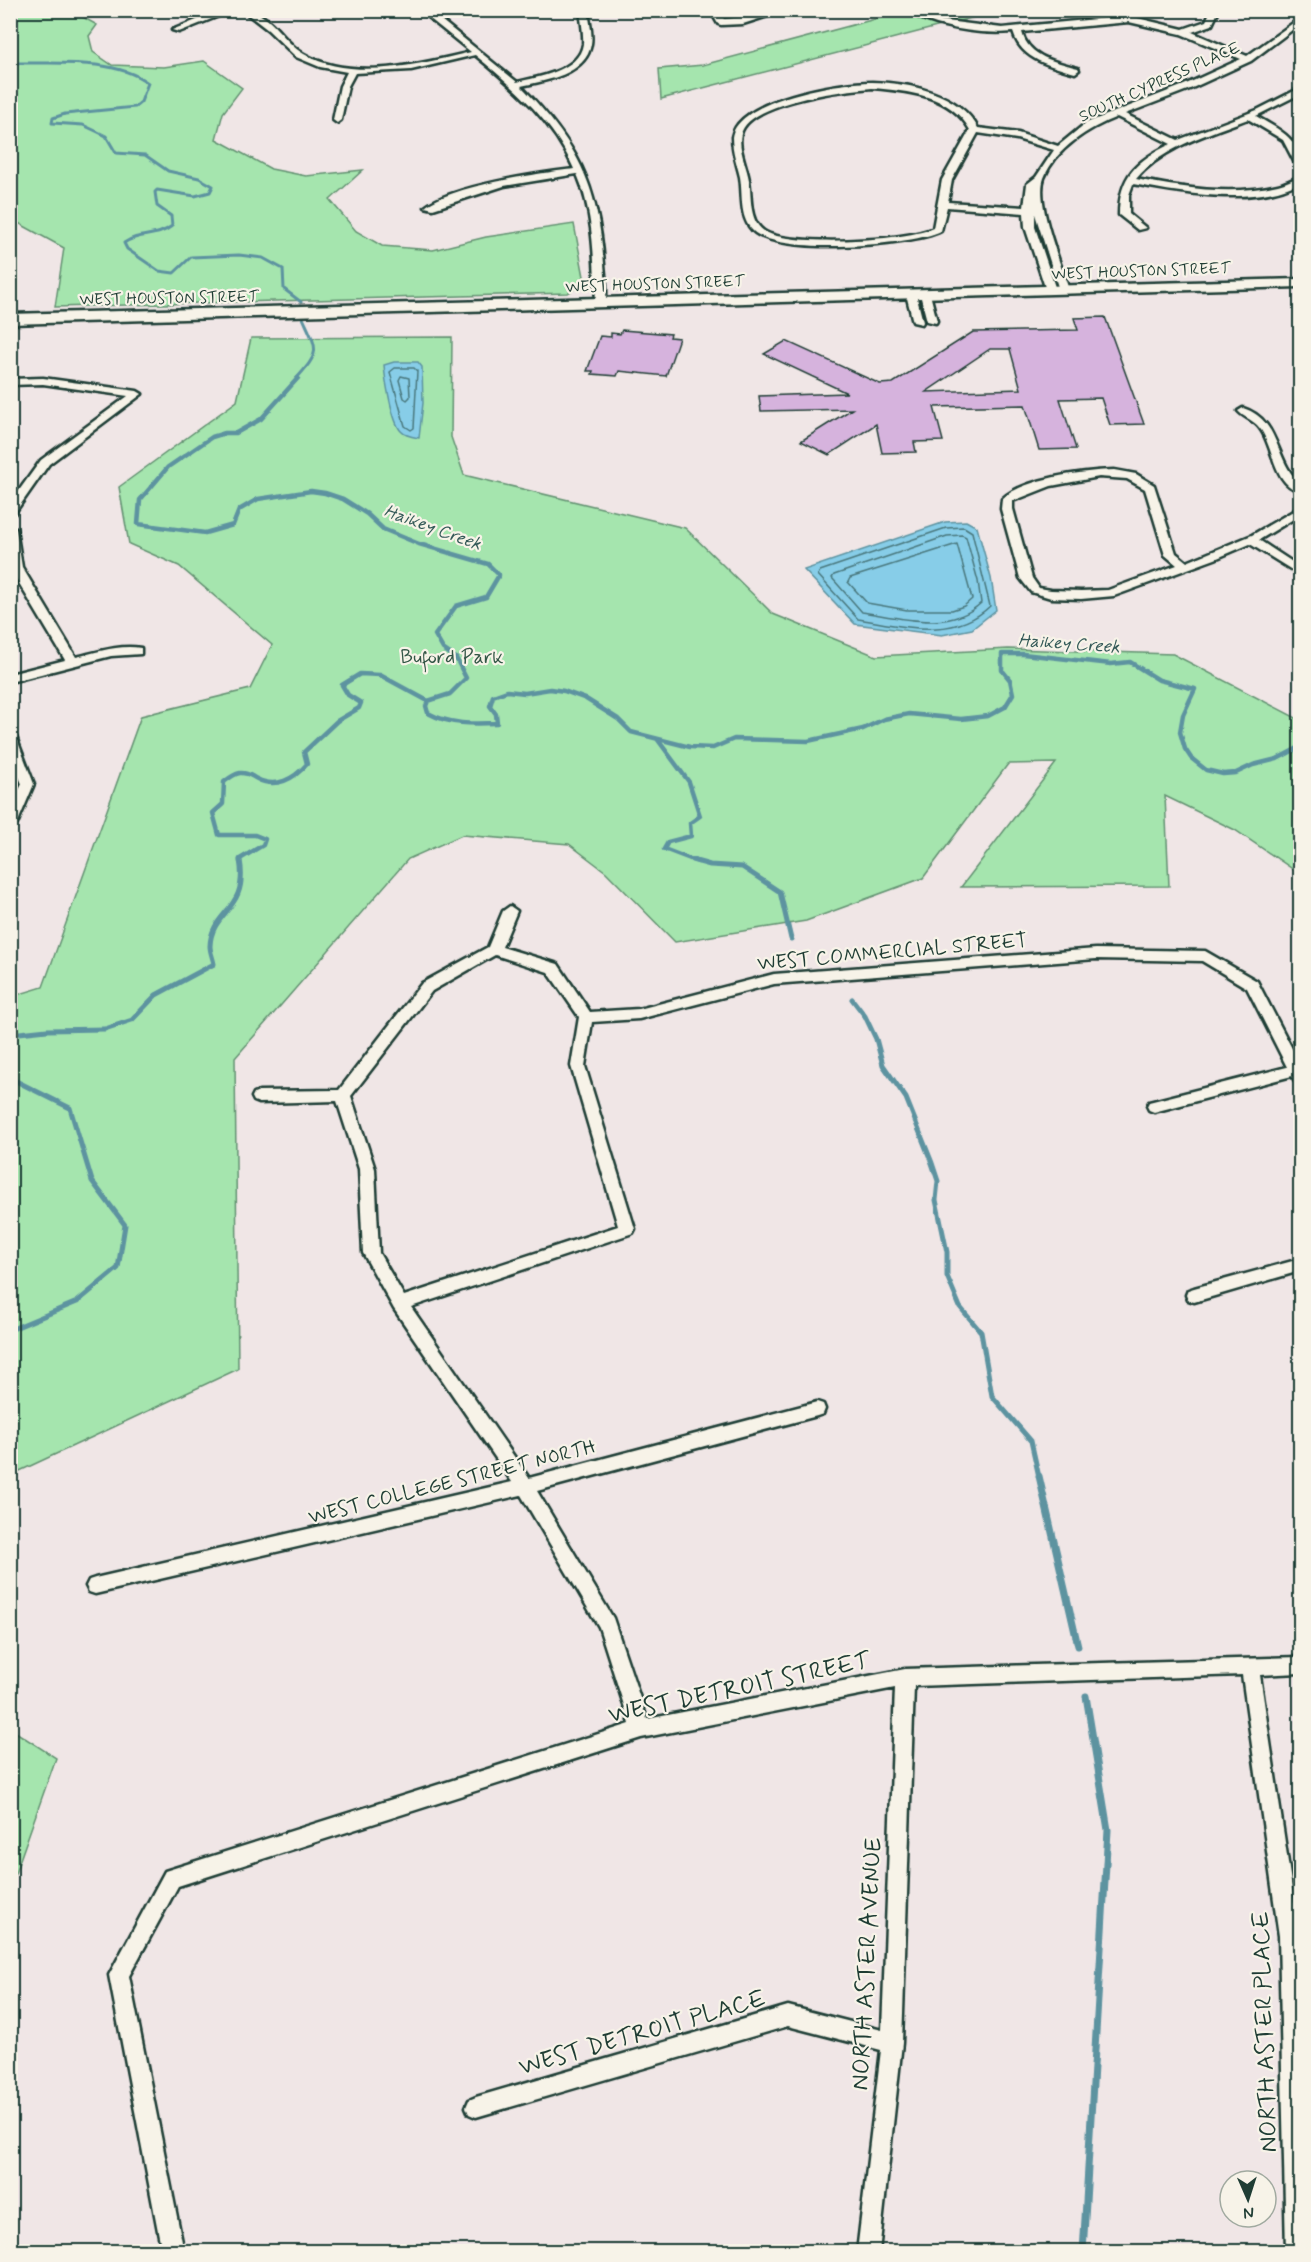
<svg xmlns="http://www.w3.org/2000/svg" width="1311" height="2262" viewBox="0 0 1311 2262" font-family="Mynerve,sans-serif">
<style>
.green{fill:#a5e5ae;stroke:#629171;stroke-width:1.5}
.water{fill:#87cde8;stroke:#5d93a0;stroke-width:1.5}
.lines{fill:none;stroke-linecap:round;stroke-linejoin:round}
.shore{stroke:#49777c;stroke-width:1.5}
.stream-far3{stroke:#5d93a0;stroke-width:3}
.stream-far2{stroke:#5d93a0;stroke-width:4.5}
.stream-far1{stroke:#5d93a0;stroke-width:5}
.stream{stroke:#5d93a0;stroke-width:7}
.building{fill:#d6b3dd;stroke:#1f3d34;stroke-width:1.5;fill-rule:evenodd}
.minor-casing{stroke:#1f3d34;stroke-width:5}
.secondary-casing{stroke:#1f3d34;stroke-width:5}
.minor{fill:#f7f3e8;fill-rule:evenodd}
.secondary{fill:#f7f3e8;fill-rule:evenodd}
.labels{text-anchor:middle;stroke-width:4.5;stroke-linejoin:round;paint-order:stroke}
.far-street-label{font-size:16px;fill:#1f3d34;stroke:#f7f3e8}
.far-water-label{font-size:18px;font-style:italic;fill:#345a58;stroke:#f7f3e8}
.park-label{font-size:20px;fill:#335646;stroke:#f7f3e8}
.street-label{font-size:20px;fill:#1f3d34;stroke:#f7f3e8}
.near-street-label{font-size:24px;fill:#1f3d34;stroke:#f7f3e8}
</style>
<rect width="100%" height="100%" fill="#f0e6e6"/>
<filter id="ink" filterUnits="userSpaceOnUse"><feTurbulence type="fractalNoise" baseFrequency=".0167" numOctaves="2"/><feDisplacementMap in="SourceGraphic" scale="12" xChannelSelector="R" yChannelSelector="G"/><feConvolveMatrix kernelMatrix="1 2 1 2 8 2 1 2 1" color-interpolation-filters="sRGB"/></filter>
<g filter="url(#ink)">
<!-- green -->
<path class="green" d="M 10,11 L 72,11 L 97,25 L 89,36 L 93,52 L 112,65 L 164,67 L 204,61 L 242,88 L 223,113 L 216,139 L 271,169 L 306,176 L 363,170 L 330,200 L 356,231 L 382,246 L 433,250 L 486,237 L 574,224 L 585,282 L 568,293 L 55,307 L 64,248 L 11,219 Z
M 905,11 L 998,11 L 661,99 L 659,69 L 703,65 Z
M 452,337 L 451,437 L 464,475 L 685,528 L 773,614 L 876,656 L 1008,649 L 1173,654 L 1300,720 L 1300,874 L 1235,830 L 1165,796 L 1169,886 L 961,887 L 1056,763 L 1008,764 L 923,878 L 806,921 L 675,942 L 606,872 L 569,844 L 462,835 L 408,859 L 235,1058 L 238,1369 L 11,1475 L 10,997 L 43,987 L 141,716 L 250,689 L 272,645 L 179,566 L 129,544 L 119,487 L 237,401 L 251,338 Z
M 11,1729 L 56,1758 L 11,1885 Z"/>
<!-- water -->
<path class="water" d="M 394,362 L 418,362 L 422,367 L 423,403 L 419,438 C 413,437 405,436 401,431 C 392,422 385,378 384,365 Z
M 966,521 L 977,527 L 991,578 L 996,610 L 972,629 L 942,635 L 855,624 L 804,570 L 945,522 Z"/>
<g class="lines">
<!-- shore -->
<path class="shore" d="M 395,368 L 414,368 L 417,371 L 414,428 L 411,430 L 405,426 L 390,372 Z
M 401,376 L 409,378 L 410,397 L 407,400 L 404,398 L 399,380 Z
M 964,527 L 972,532 L 990,606 C 954,641 903,626 858,619 L 818,575 L 820,571 L 946,528 Z
M 962,535 L 966,537 L 978,581 L 981,603 C 949,633 901,618 862,612 L 832,578 L 834,575 L 947,536 Z
M 957,544 L 972,599 L 964,606 L 952,610 L 907,610 L 867,603 L 848,582 L 850,578 Z"/>
<!-- stream-far3 -->
<path class="stream-far3" d="M 10,63 C 50,64 115,57 148,83 L 141,102 L 135,107 L 65,114 L 53,118 L 52,123 L 83,125 L 98,132 L 106,136 L 116,153 L 145,155 L 168,171 L 199,178 L 213,186 L 210,192 L 195,196 L 157,190 L 155,192 L 157,206 L 171,216 L 172,226 C 157,238 139,232 124,243 L 127,249 L 159,271 L 174,273 L 191,257 L 239,255 L 263,258 L 283,269 L 284,289 L 301,302
M 296,379 C 321,351 318,351 303,318"/>
<!-- stream-far2 -->
<path class="stream-far2" d="M 298,378 L 261,419 L 236,433 L 225,433 L 212,437 L 168,467 L 140,500 L 138,524 L 205,533 L 233,525 L 239,510 L 258,499 L 311,491 L 325,493 L 343,499 L 367,514 L 383,529 L 419,544 L 488,564 L 499,575 L 486,597 L 456,606 L 435,635 L 443,649 L 456,658 L 466,678 L 450,694 L 428,701 L 426,706 L 428,713 C 450,725 473,724 497,723 L 496,714 L 490,706 L 493,696 L 507,691 L 525,693 L 550,689 L 564,691 L 586,699 L 618,719 L 631,732 L 690,747 L 713,748 L 734,739 L 808,741 L 863,729 L 884,719 L 909,714 L 961,719 L 988,716 L 1005,707 L 1013,694 L 1010,680 L 1002,670 L 1002,654 L 1023,654 L 1111,664 L 1130,662 L 1159,680 L 1195,689 L 1183,715 L 1180,732 L 1185,749 L 1191,758 L 1206,770 L 1223,774 L 1236,773 L 1253,765 L 1277,759 L 1300,747
M 658,740 L 689,782 L 700,816 L 690,823 L 691,836 L 668,842 L 664,849 L 698,862
M 240,862 L 240,859 L 263,845 L 265,839 L 255,835 L 219,835 L 213,813 L 223,804 L 224,782 C 229,778 234,774 240,773 C 248,772 251,776 257,779 C 276,789 294,779 307,764 L 304,752 L 337,721 L 359,708 L 361,703 L 348,695 L 342,685 L 360,674 L 380,675 L 428,701"/>
<!-- stream-far1 -->
<path class="stream-far1" d="M 692,860 L 710,865 L 742,867 L 780,892 L 791,939
M 852,999 L 865,1016 L 876,1039 L 883,1065 L 906,1098 L 932,1163 L 938,1181 L 936,1200 L 947,1252 L 947,1276 L 960,1307 L 981,1332 L 992,1396 L 1031,1441 L 1039,1477
M 10,1034 L 47,1030 L 105,1029 L 132,1020 L 156,995 L 214,964 C 213,958 210,952 210,946 C 211,910 249,911 240,860
M 10,1078 L 70,1108 L 92,1181 L 125,1225 L 118,1268 L 77,1302 L 10,1330"/>
<!-- stream -->
<path class="stream" d="M 1039,1476 L 1078,1646
M 1083,2252 L 1108,1830 L 1086,1696"/>
</g>
<!-- building -->
<path class="building" d="M 1105,317 L 1144,424 L 1110,425 L 1101,398 L 1060,399 L 1076,449 L 1039,450 L 1025,405 L 934,407 L 943,441 L 914,442 L 916,452 L 882,453 L 876,424 L 829,455 L 801,441 L 852,409 L 761,411 L 759,396 L 847,393 L 764,354 L 786,341 L 880,384 L 893,383 L 973,332 L 1078,330 L 1074,318 ZM 990,349 L 1010,349 L 1021,389 L 926,392 Z
M 622,330 L 671,334 L 670,337 L 679,338 L 666,376 L 619,371 L 617,376 L 592,374 L 593,371 L 587,371 L 600,336 L 611,337 L 611,333 L 620,334 Z"/>
<g class="lines">
<!-- minor casing -->
<g class="minor-casing">
<path id="minor" d="M 221,10 L 234,10 L 179,32 L 172,30 Z
M 242,10 C 271,10 282,42 304,54 C 352,82 420,64 471,52 L 419,10 L 429,10 L 436,16 L 449,10 L 462,10 L 441,20 L 517,82 C 538,77 579,71 583,44 C 584,33 581,21 580,10 L 588,10 C 589,21 593,33 591,44 C 587,74 545,81 521,86 C 577,143 598,184 604,264 C 605,277 608,294 605,305 L 596,303 C 594,260 594,214 577,174 L 504,186 L 433,209 L 425,207 C 451,186 540,173 574,169 C 554,122 514,87 475,55 L 411,70 L 355,73 L 348,86 L 341,120 L 337,123 L 333,120 L 340,86 L 347,72 L 320,67 L 296,57 L 268,30 Z
M 710,10 L 718,10 L 724,19 C 745,18 765,10 787,10 L 743,24 L 721,25 L 718,24 Z
M 906,10 L 918,10 L 938,20 L 1002,28 L 1129,16 L 1183,29 L 1206,21 L 1211,10 L 1219,10 L 1212,25 L 1192,32 L 1247,56 L 1300,18 L 1300,24 L 1251,61 L 1190,89 L 1125,114 L 1178,140 L 1257,110 L 1300,88 L 1300,94 L 1256,116 C 1277,129 1300,137 1300,166 L 1295,163 L 1283,140 L 1248,119 C 1209,134 1164,146 1136,179 C 1182,188 1231,196 1278,185 C 1286,183 1293,179 1300,176 L 1300,182 C 1256,207 1181,193 1133,184 L 1129,195 L 1129,214 L 1146,228 L 1138,230 L 1119,215 C 1119,176 1137,160 1171,144 L 1117,117 C 1089,128 1056,148 1044,178 C 1035,202 1061,264 1069,290 L 1064,293 L 1059,290 L 1035,214 L 1035,227 L 1056,290 L 1051,293 L 1046,290 L 1025,227 L 1024,213 L 947,207 L 941,231 C 912,246 775,256 752,230 C 739,216 743,195 740,177 C 737,164 732,151 732,137 C 738,99 840,82 872,82 C 910,83 959,93 978,128 L 1018,133 L 1058,146 L 1086,123 L 1184,85 L 1241,59 L 1181,34 L 1129,22 L 1022,32 C 1028,57 1056,62 1078,68 L 1079,70 L 1075,73 C 1051,66 1021,60 1013,32 C 983,35 931,28 906,10 ZM 872,88 C 908,91 951,95 970,130 L 942,180 L 933,228 C 907,241 788,247 764,231 C 748,220 752,196 749,180 C 747,166 736,145 742,131 C 754,102 843,90 872,88 ZM 978,133 L 1017,139 L 1054,150 L 1036,177 L 1027,184 L 1024,207 L 948,202 L 952,180 Z
M 907,292 L 916,294 L 923,322 L 922,324 L 913,322 L 906,294 Z
M 921,292 L 930,294 L 937,321 L 936,323 L 927,321 L 920,294 Z
M 43,378 L 137,391 L 142,394 L 49,464 L 14,514 L 10,515 L 10,503 L 41,460 L 128,396 L 43,384 L 10,385 L 10,379 Z
M 1243,408 C 1281,420 1274,461 1300,483 L 1300,491 C 1272,485 1274,442 1257,425 C 1251,419 1243,417 1238,411 Z
M 1114,470 L 1136,474 L 1154,485 L 1176,553 L 1187,562 L 1252,535 L 1300,507 L 1300,515 L 1259,540 L 1300,567 L 1300,575 L 1250,544 L 1215,559 L 1114,596 L 1081,599 L 1051,598 L 1031,592 L 1020,578 L 1001,509 L 1002,499 C 1024,478 1084,471 1114,470 ZM 1099,477 L 1127,479 L 1145,489 L 1165,555 L 1177,565 L 1108,590 L 1081,591 L 1051,590 L 1039,588 L 1032,578 L 1013,509 L 1013,501 L 1051,486 Z
M 10,526 L 16,529 L 22,567 L 76,657 C 97,652 120,644 141,648 L 141,654 L 111,656 L 10,682 L 10,674 L 65,660 L 10,568 Z
M 10,733 L 16,737 L 34,784 L 17,824 L 10,828 L 10,808 L 22,784 L 10,755 Z
M 510,906 L 517,911 L 502,947 L 558,964 L 590,1012 L 639,1009 L 774,974 L 1096,949 L 1205,951 L 1257,981 L 1300,1064 L 1300,1082 L 1295,1081 L 1292,1076 L 1154,1112 L 1149,1110 L 1147,1106 L 1149,1102 L 1287,1067 L 1247,988 L 1202,961 L 1096,959 L 774,984 L 639,1019 L 592,1022 L 585,1066 L 635,1229 L 633,1233 L 411,1307 L 529,1478 L 817,1402 L 823,1404 L 825,1409 L 823,1414 L 817,1416 L 537,1491 L 613,1618 L 647,1719 L 905,1669 L 1300,1657 L 1300,1673 L 1260,1675 L 1299,1936 L 1300,2252 L 1286,2252 L 1279,1936 L 1242,1675 L 914,1686 L 902,2043 L 879,2252 L 857,2252 L 881,2050 L 788,2026 L 476,2117 L 469,2114 L 466,2107 L 469,2100 L 476,2097 L 788,2006 L 882,2030 L 895,1688 L 641,1738 L 178,1886 L 129,1976 L 184,2252 L 162,2252 L 109,1975 L 165,1871 L 630,1724 L 599,1627 L 521,1495 L 95,1594 L 89,1592 L 86,1586 L 89,1580 L 95,1578 L 512,1482 L 394,1309 L 363,1253 L 359,1169 L 337,1101 L 259,1103 L 254,1101 L 252,1097 L 254,1093 L 259,1091 L 339,1090 L 422,983 L 488,947 L 503,911 ZM 495,955 L 548,972 L 579,1017 L 571,1066 L 618,1226 L 404,1296 L 379,1253 L 375,1169 L 351,1096 L 432,991 Z
M 1300,1259 L 1300,1271 L 1194,1302 L 1188,1300 L 1186,1295 L 1188,1290 L 1194,1288 Z"/>
</g>
<!-- secondary casing -->
<g class="secondary-casing">
<path id="secondary" d="M 1300,279 L 1300,287 L 10,324 L 10,314 Z"/>
</g>
<!-- minor -->
<use href="#minor" class="minor"/>
<!-- secondary -->
<use href="#secondary" class="secondary"/>
</g>
</g>
<g class="labels">
<!-- far-street labels -->
<g class="far-street-label">
<text transform="translate(1159 81) rotate(-24)" y="6">SOUTH CYPRESS PLACE</text>
<text transform="translate(1141 270) rotate(-2)" y="6">WEST HOUSTON STREET</text>
<text transform="translate(655 283) rotate(-2)" y="6">WEST HOUSTON STREET</text>
<text transform="translate(169 297) rotate(-1)" y="6">WEST HOUSTON STREET</text>
</g>
<!-- far-water labels -->
<g class="far-water-label">
<text transform="translate(433 527) rotate(20)" y="6">Haikey Creek</text>
<text transform="translate(1069 643) rotate(4)" y="6">Haikey Creek</text>
</g>
<!-- park labels -->
<g class="park-label">
<text x="452" y="663">Buford Park</text>
</g>
<!-- street labels -->
<g class="street-label">
<text transform="translate(892 951) rotate(-5)" y="7">WEST COMMERCIAL STREET</text>
<text transform="translate(452 1481) rotate(-14)" y="7">WEST COLLEGE STREET NORTH</text>
</g>
<!-- near-street labels -->
<g class="near-street-label">
<text transform="translate(739 1687) rotate(-12)" y="8">WEST DETROIT STREET</text>
<text transform="translate(866 1964) rotate(-87)" y="8">NORTH ASTER AVENUE</text>
<text transform="translate(642 2032) rotate(-16)" y="8">WEST DETROIT PLACE</text>
<text transform="translate(1264 2032) rotate(-92)" y="8">NORTH ASTER PLACE</text>
</g>
</g>
<!-- margin -->
<rect width="1311" height="2262" fill="none" stroke="#f7f3e8" stroke-width="36"/>
<rect x="18" y="18" width="1275" height="2226" fill="none" stroke="#1f3d34" stroke-width="2" filter="url(#ink)"/>
<!-- north arrow -->
<g transform="translate(1248 2199) rotate(177)"><circle r="28" fill="#f7f3e8" stroke="#a1aaa0" stroke-width="1.5"/>
<path d="M0-4.5L10 22L0 15L-10 22Z" fill="#1f3d34"/>
<text y="-9" font-size="16" font-weight="bold" text-anchor="middle" fill="#1f3d34">N</text>
</g>
</svg>
